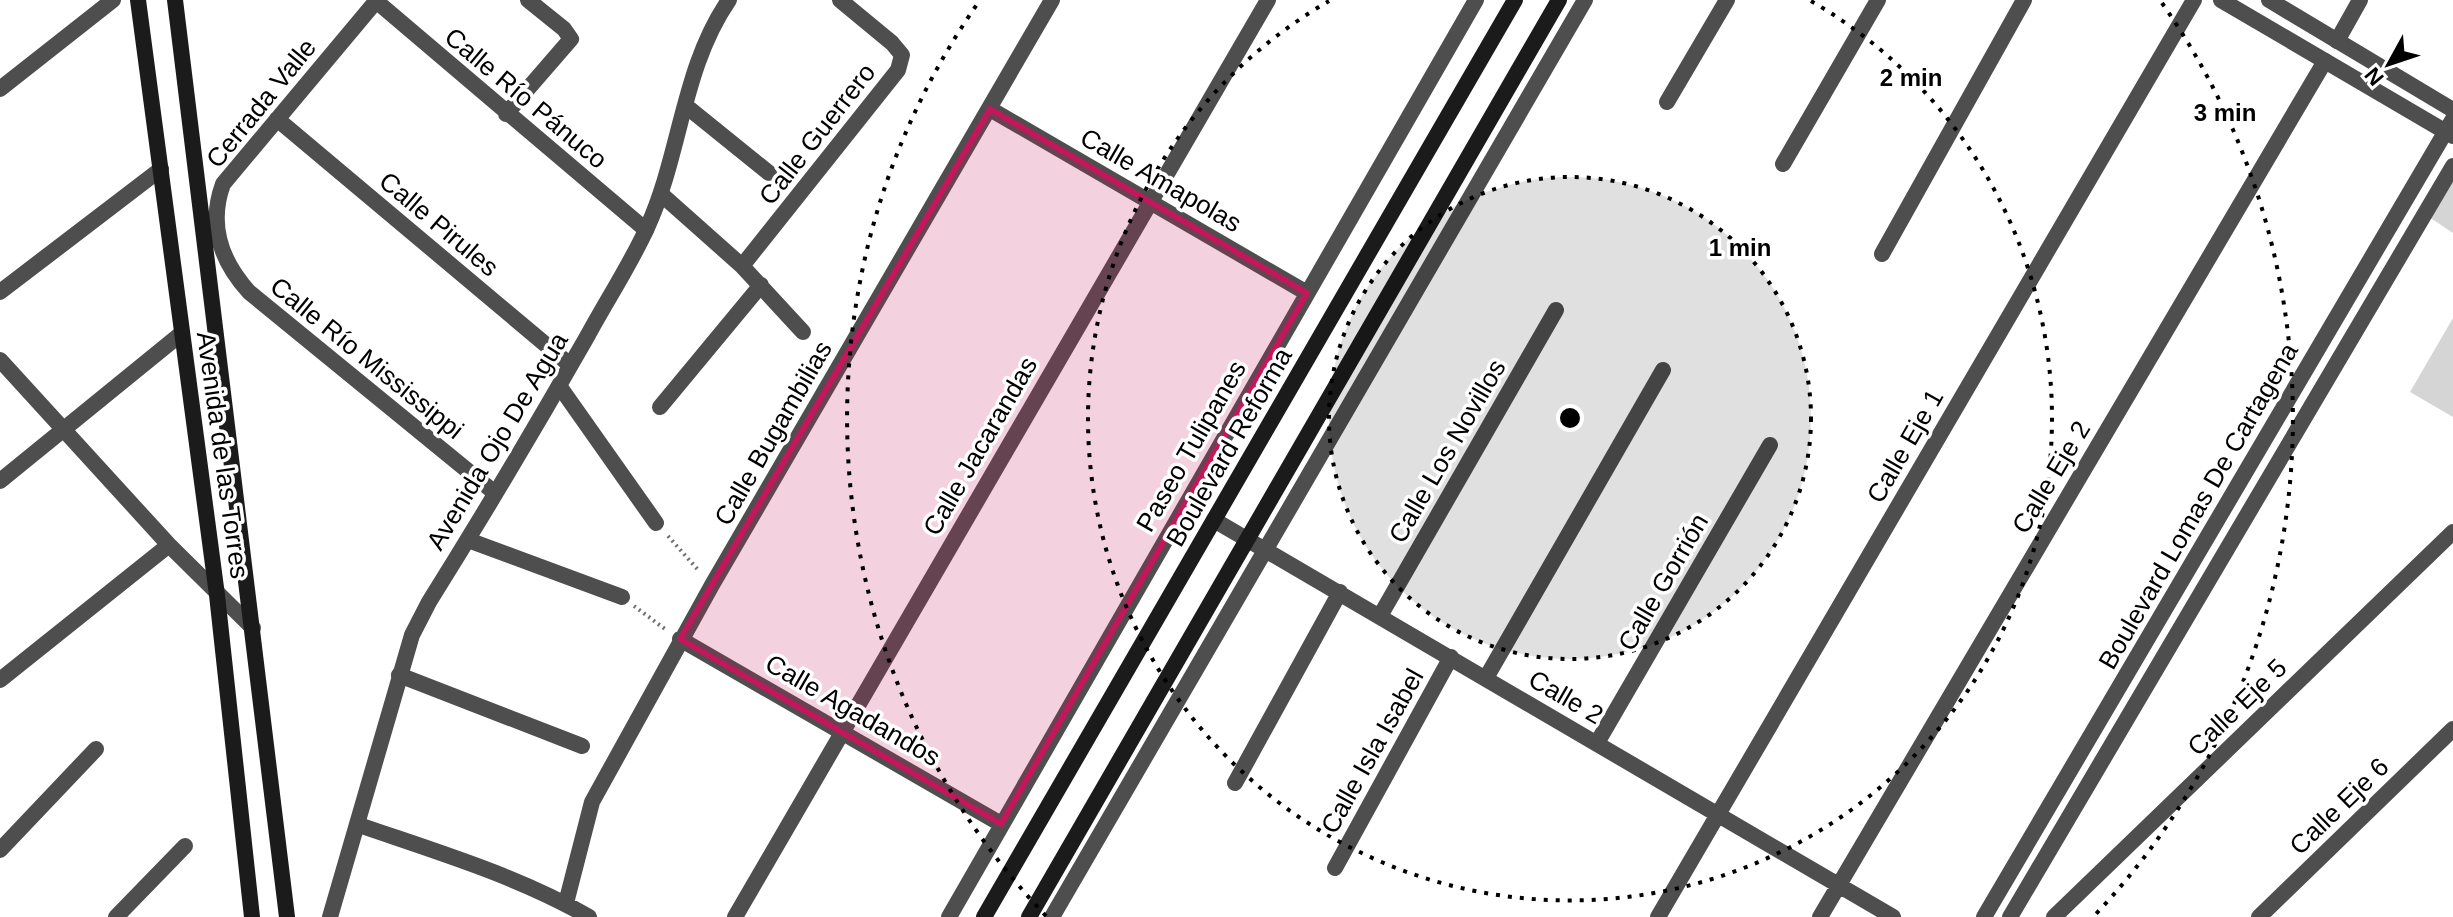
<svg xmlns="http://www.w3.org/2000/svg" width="2453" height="917" viewBox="0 0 2453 917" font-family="Arial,sans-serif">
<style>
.green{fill:#d5d5d5}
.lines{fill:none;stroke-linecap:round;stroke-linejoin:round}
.path{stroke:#707070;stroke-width:4;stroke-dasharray:2 4;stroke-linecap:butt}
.minor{stroke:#4e4e4e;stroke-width:16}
.tertiary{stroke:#4e4e4e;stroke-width:16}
.secondary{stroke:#1b1b1b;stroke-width:16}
.marked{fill:#c2185b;fill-opacity:0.2;stroke:#c2185b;stroke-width:6;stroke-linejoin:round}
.ring{fill:none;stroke:#000;stroke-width:4;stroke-dasharray:4 8}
.labels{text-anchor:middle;stroke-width:7;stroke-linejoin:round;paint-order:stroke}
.street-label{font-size:26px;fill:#000;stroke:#fff}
.centre{fill:#000;stroke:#fff;stroke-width:4}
.ring-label{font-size:24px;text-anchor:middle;font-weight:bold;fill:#000;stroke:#fff;stroke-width:7;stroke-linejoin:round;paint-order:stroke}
</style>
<rect width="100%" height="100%" fill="#fff"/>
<!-- green -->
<path class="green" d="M 2453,174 L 2453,233 L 2429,217 Z
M 2453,318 L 2453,417 L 2410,392 Z"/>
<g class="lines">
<!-- path -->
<path class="path" d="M 668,536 L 699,571
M 634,606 L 665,629"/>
<!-- minor -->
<path class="minor" d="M 377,0 L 223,184 C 208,225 221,261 249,292 L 495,493
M 376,1 L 646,230
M 2337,41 L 2360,0
M 0,89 L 113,0
M 1667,102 L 1727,0
M 686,106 L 769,173
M 990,109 L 1307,293
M 506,114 L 571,39 L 564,29 L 528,0
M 277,119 L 570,365
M 1783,164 L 1878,0
M 661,194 L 742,266 L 803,332
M 1882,254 L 2024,0
M 742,266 L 898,70 L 902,55 L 892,43 L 840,0
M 0,292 L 161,169
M 0,360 L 169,545 L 253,628
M 560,387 L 656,523
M 660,407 L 761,285
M 0,481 L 182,333
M 1214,520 L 1893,917
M 468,540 L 622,597
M 1380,616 L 1556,310
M 680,639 L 1001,824
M 399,675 L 582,746
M 1486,678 L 1663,370
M 0,680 L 169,545
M 1597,743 L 1770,445
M 1235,783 L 1340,592
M 359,825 C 437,852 518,876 589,917
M 0,850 L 96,749
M 1335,868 L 1451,657
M 566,903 L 592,802 L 712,585 L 1052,0
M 116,917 L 185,846
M 735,917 L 1268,0
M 949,917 L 1476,0
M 1052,917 L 1585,0
M 1658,917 L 2194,0
M 1820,917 L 2325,61
M 2054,917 L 2453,532
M 2259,917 L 2453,729"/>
<!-- tertiary -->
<path class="tertiary" d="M 2221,0 L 2453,136
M 2269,0 L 2453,110
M 330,917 L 412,635 L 429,602 C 484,514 537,425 588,335 C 607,300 630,265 647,228 C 681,154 682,68 729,0
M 1984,917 L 2453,119
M 2010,917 L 2453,166"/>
<!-- secondary -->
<path class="secondary" d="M 138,0 L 217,595 L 252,917
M 175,0 L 287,917
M 984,917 L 1515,0
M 1029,917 L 1559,0"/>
</g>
<!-- marked area -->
<path class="marked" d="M 990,109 L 1307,293 L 1001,824 L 680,639 Z"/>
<!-- distance rings -->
<circle cx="1570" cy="418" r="241" fill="#000" fill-opacity=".12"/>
<g class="ring">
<circle cx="1570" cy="418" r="241"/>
<path d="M1811 1A482 482 0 1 1 1329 1"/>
<path d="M1046 916A723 723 0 0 1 978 3M2162 3A723 723 0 0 1 2094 916"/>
</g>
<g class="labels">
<!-- street labels -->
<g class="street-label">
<text transform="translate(526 98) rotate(40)" y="9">Calle Río Pánuco</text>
<text transform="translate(261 103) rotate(-51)" y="9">Cerrada Valle</text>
<text transform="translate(817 134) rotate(-52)" y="9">Calle Guerrero</text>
<text transform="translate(1161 180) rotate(30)" y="9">Calle Amapolas</text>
<text transform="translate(439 224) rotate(40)" y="9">Calle Pirules</text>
<text transform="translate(367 358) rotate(39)" y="9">Calle Río Mississippi</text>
<text transform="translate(773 433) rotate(-60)" y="9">Calle Bugambilias</text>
<text transform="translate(497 441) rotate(-59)" y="9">Avenida Ojo De Agua</text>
<text transform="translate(980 446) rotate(-60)" y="9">Calle Jacarandas</text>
<text transform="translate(1191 446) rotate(-60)" y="9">Paseo Tulipanes</text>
<text transform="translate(1905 446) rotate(-60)" y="9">Calle Eje 1</text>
<text transform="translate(1229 447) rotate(-60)" y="9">Boulevard Reforma</text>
<text transform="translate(1447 451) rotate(-60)" y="9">Calle Los Novillos</text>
<text transform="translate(223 455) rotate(82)" y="9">Avenida de las Torres</text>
<text transform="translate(2051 477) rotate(-59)" y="9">Calle Eje 2</text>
<text transform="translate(2198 506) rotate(-60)" y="9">Boulevard Lomas De Cartagena</text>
<text transform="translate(1663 582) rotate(-60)" y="9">Calle Gorrión</text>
<text transform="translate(1566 697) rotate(30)" y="9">Calle 2</text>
<text transform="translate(2237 707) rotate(-44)" y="9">Calle Eje 5</text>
<text transform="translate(853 710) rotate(30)" y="9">Calle Agadandos</text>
<text transform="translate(1372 751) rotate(-61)" y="9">Calle Isla Isabel</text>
<text transform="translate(2339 806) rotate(-44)" y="9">Calle Eje 6</text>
</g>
</g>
<circle cx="1570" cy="418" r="12" class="centre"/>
<g class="ring-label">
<text x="1911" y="86">2 min</text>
<text x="2225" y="121">3 min</text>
<text x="1740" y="256">1 min</text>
</g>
<!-- north arrow -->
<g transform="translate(2389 64) rotate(230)" stroke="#ffffff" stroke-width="6" paint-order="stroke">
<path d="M0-6L14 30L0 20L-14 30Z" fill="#000000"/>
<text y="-12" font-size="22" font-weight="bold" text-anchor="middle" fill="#000000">N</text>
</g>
</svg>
